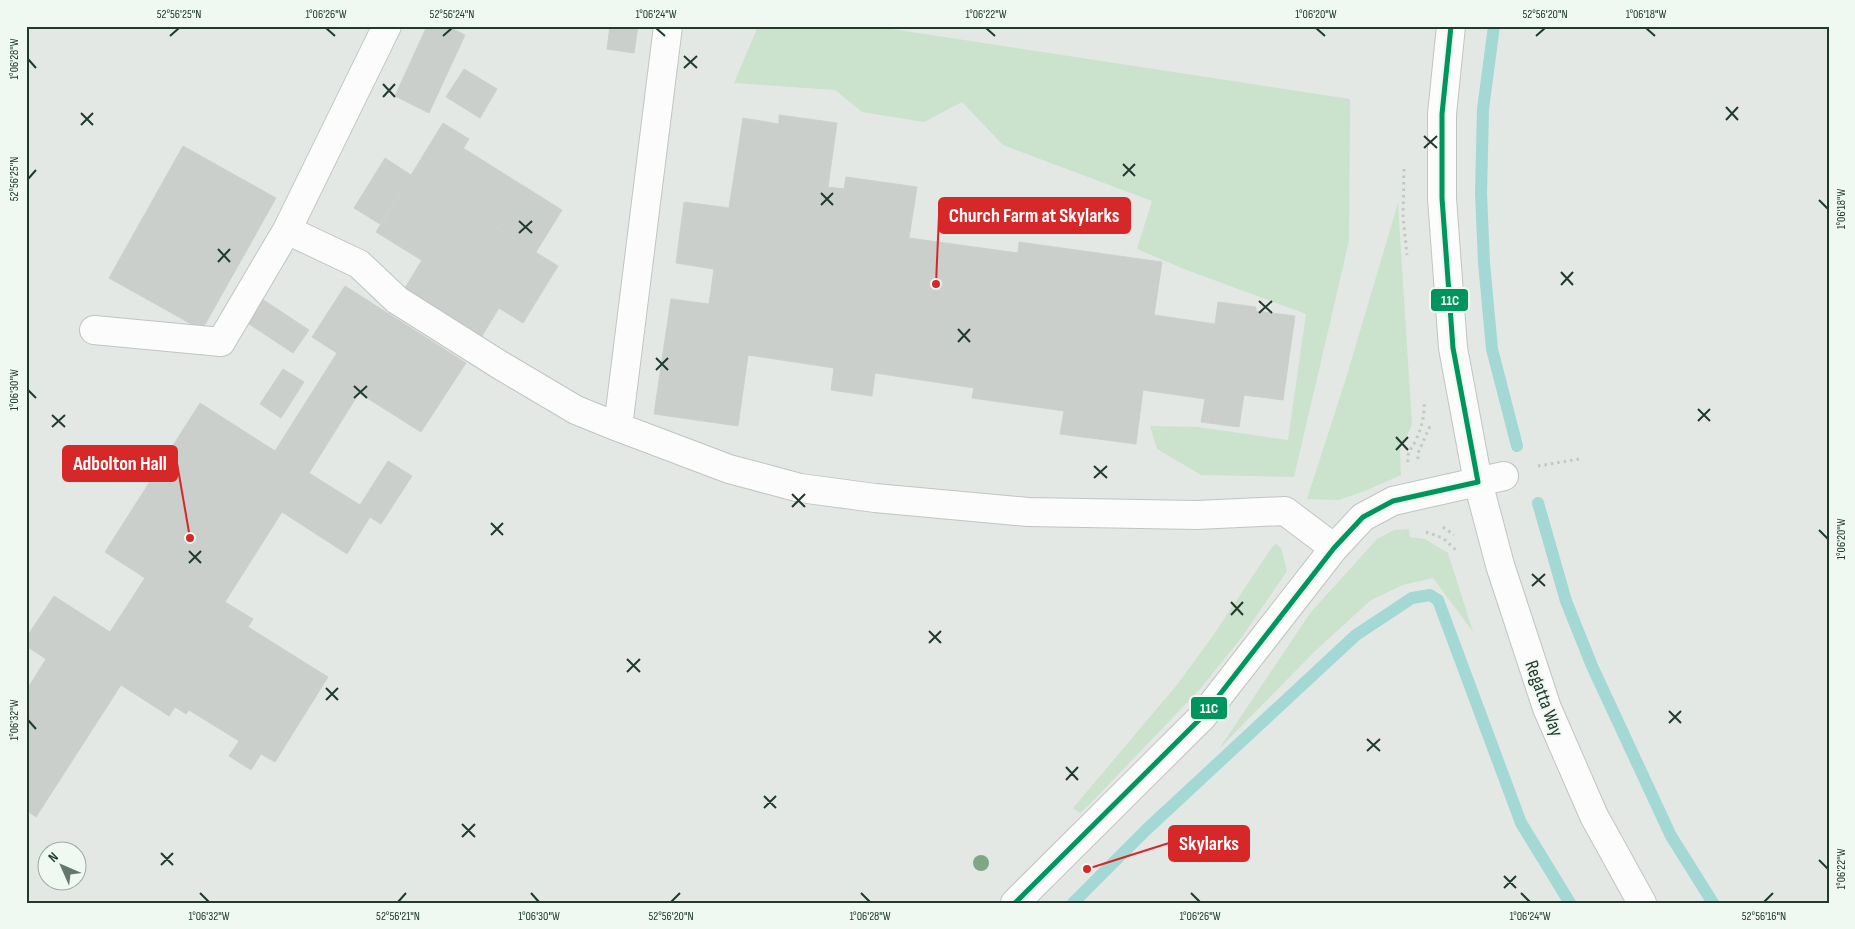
<svg xmlns="http://www.w3.org/2000/svg" width="1855" height="929" viewBox="0 0 1855 929" font-family="'Sofia Sans Condensed',sans-serif">
<style>
.green{fill:#cbe2cd}
.lines{fill:none;stroke-linecap:round;stroke-linejoin:round}
.stream{stroke:#a3d8d4;stroke-width:12}
.building{fill:#cacfcc;stroke:#cbd1ce}
.minor-casing{stroke:#c0c5c2;stroke-width:30}
.path{stroke:#c0c9c3;stroke-width:3;stroke-dasharray:2.5 4;stroke-linecap:butt}
.minor{stroke:#fbfcfb;stroke-width:28}
.bus-1-casing{stroke:#f0f8f2;stroke-width:9}
.bus-1{stroke:#00945e;stroke-width:5}
.tree{fill:#7da785}
.ticks{fill:none;stroke:#203b2e;stroke-width:2}
.labels{text-anchor:middle;stroke-width:4;stroke-linejoin:round;paint-order:stroke}
.street-label{font-size:19px;fill:#203b2e;stroke:#f0f8f2}
.leader{fill:none;stroke:#d62828;stroke-width:2}
.callout-dot{fill:#d62828;stroke:#f0f8f2;stroke-width:2}
.callout{fill:#d62828;stroke:#d62828;stroke-width:2}
.callout-label{font-size:20px;text-anchor:middle;font-weight:bold;fill:#fff}
.line-badge{stroke:#f0f8f2;stroke-width:2}
.badge-label{font-size:14px;text-anchor:middle;font-weight:bold;fill:#fff}
.neatline{fill:none;stroke:#203b2e;stroke-width:2}
.ticks-label{font-size:12px;text-anchor:middle;fill:#203b2e}
</style>
<rect width="100%" height="100%" fill="#e3e8e5"/>
<!-- green -->
<path class="green" d="M 758,26 L 872,26 L 1350,99 L 1349,241 L 1294,477 L 1201,475 L 1157,449 L 1150,426 L 1198,427 L 1288,440 L 1306,314 L 1184,269 L 1137,249 L 1152,201 L 1003,145 L 962,102 L 924,122 L 862,112 L 835,90 L 734,83 Z
M 1398,203 L 1412,425 L 1400,449 L 1401,475 L 1365,491 L 1339,500 L 1307,499 L 1347,375 Z
M 1409,529 L 1410,537 L 1425,539 L 1448,553 L 1473,632 L 1433,578 L 1403,585 L 1371,600 L 1315,651 L 1219,749 L 1311,612 L 1377,539 L 1394,530 Z
M 1276,544 L 1281,548 L 1287,571 L 1242,637 L 1200,689 L 1092,802 L 1080,813 L 1073,808 L 1176,686 L 1210,640 L 1272,547 Z"/>
<g class="lines">
<!-- stream -->
<path class="stream" d="M 1494,26 L 1483,109 L 1481,193 L 1484,263 L 1492,349 L 1517,446
M 1538,503 L 1566,601 L 1592,666 L 1671,836 L 1713,903
M 1073,903 L 1146,830 L 1356,635 L 1412,598 L 1430,595 L 1438,600 L 1521,823 L 1570,903"/>
</g>
<!-- building -->
<path class="building" d="M 427,26 L 447,26 L 465,35 L 429,113 L 395,96 Z
M 610,26 L 638,26 L 634,53 L 607,49 Z
M 464,69 L 497,89 L 480,118 L 446,97 Z
M 779,115 L 837,123 L 828,187 L 844,189 L 846,177 L 917,187 L 909,238 L 1018,253 L 1019,242 L 1162,262 L 1154,315 L 1215,324 L 1218,302 L 1256,307 L 1256,311 L 1295,316 L 1283,400 L 1244,395 L 1239,427 L 1201,422 L 1205,399 L 1143,390 L 1136,444 L 1060,434 L 1064,411 L 972,398 L 974,388 L 875,373 L 872,396 L 831,390 L 834,368 L 748,355 L 738,426 L 654,414 L 671,299 L 709,304 L 714,269 L 676,263 L 684,202 L 729,208 L 743,118 L 779,124 Z
M 443,123 L 469,139 L 437,191 L 411,175 Z
M 183,146 L 276,198 L 202,330 L 109,278 Z
M 463,148 L 562,210 L 536,252 L 437,191 Z
M 385,158 L 411,175 L 380,224 L 354,208 Z
M 411,175 L 558,266 L 523,323 L 376,232 Z
M 422,260 L 499,308 L 482,336 L 405,288 Z
M 345,286 L 466,363 L 421,432 L 359,393 L 309,473 L 360,505 L 388,461 L 412,476 L 381,524 L 370,517 L 347,554 L 282,512 L 225,602 L 253,619 L 248,627 L 328,677 L 275,762 L 261,754 L 251,770 L 229,756 L 239,741 L 189,710 L 186,714 L 175,707 L 169,716 L 121,685 L 36,817 L 26,810 L 26,691 L 46,659 L 26,646 L 26,638 L 54,596 L 110,632 L 145,578 L 105,552 L 200,403 L 275,451 L 337,353 L 312,337 Z
M 262,299 L 309,330 L 293,353 L 246,322 Z
M 283,369 L 304,382 L 281,418 L 260,404 Z"/>
<g class="lines">
<!-- minor casing -->
<g class="minor-casing">
<path id="minor" d="M 1451,26 L 1442,114 L 1442,198 L 1453,348 L 1478,482 L 1500,565 L 1547,708 L 1594,816 L 1642,903
M 287,230 L 359,264 L 397,300 L 500,365 L 576,410 L 618,427 L 729,469 L 800,488 L 875,498 L 1028,512 L 1196,515 L 1285,511 L 1334,548
M 94,330 L 221,342 L 287,230 L 387,26
M 618,427 L 668,26
M 1015,903 L 1203,716 L 1334,548 L 1363,517 L 1393,501 L 1504,476"/>
</g>
<!-- path -->
<path class="path" d="M 1404,169 L 1403,217 L 1407,255
M 1418,459 L 1418,453 L 1430,426
M 1408,462 C 1407,451 1411,450 1416,440 C 1422,426 1425,415 1424,400
M 1538,466 L 1579,459
M 1443,527 L 1454,535
M 1426,532 L 1443,538 L 1458,552"/>
<!-- minor -->
<use href="#minor" class="minor"/>
<!-- bus-1 casing -->
<g class="bus-1-casing">
<path id="bus-1" d="M 1015,903 L 1203,716 L 1334,548 L 1363,517 L 1393,501 L 1478,482 L 1453,348 L 1442,198 L 1442,114 L 1451,26"/>
</g>
<!-- bus-1 -->
<use href="#bus-1" class="bus-1"/>
</g>
<!-- trees -->
<circle class="tree" cx="981" cy="863" r="8"/>
<!-- ticks -->
<path class="ticks" d="M 326,28 L 335,36M 656,28 L 665,36M 986,28 L 995,36M 1316,28 L 1325,36M 1646,28 L 1655,36M 170,36 L 179,28M 443,36 L 452,28M 1536,36 L 1545,28M 684,56 L 697,68M 28,59 L 36,68M 684,68 L 697,56M 383,84 L 395,97M 383,97 L 395,84M 1726,107 L 1738,120M 81,113 L 93,125M 1726,120 L 1738,107M 81,125 L 93,113M 1424,136 L 1437,148M 1424,148 L 1437,136M 1123,164 L 1135,176M 1123,176 L 1135,164M 28,179 L 36,170M 821,193 L 833,205M 1819,200 L 1828,209M 821,205 L 833,193M 519,221 L 532,233M 519,233 L 532,221M 218,249 L 230,262M 218,262 L 230,249M 1561,272 L 1573,285M 1561,285 L 1573,272M 1259,301 L 1272,313M 1259,313 L 1272,301M 958,329 L 970,342M 958,342 L 970,329M 656,358 L 668,370M 656,370 L 668,358M 354,386 L 367,398M 28,390 L 36,398M 354,398 L 367,386M 1698,409 L 1710,421M 52,415 L 65,427M 1698,421 L 1710,409M 52,427 L 65,415M 1396,437 L 1408,450M 1396,450 L 1408,437M 1094,466 L 1107,478M 1094,478 L 1107,466M 792,494 L 805,507M 792,507 L 805,494M 491,523 L 503,535M 1819,530 L 1828,539M 491,535 L 503,523M 189,551 L 201,563M 189,563 L 201,551M 1532,574 L 1545,586M 1532,586 L 1545,574M 1231,602 L 1243,615M 1231,615 L 1243,602M 929,631 L 941,643M 929,643 L 941,631M 627,659 L 640,672M 627,672 L 640,659M 326,688 L 338,700M 326,700 L 338,688M 1669,711 L 1681,723M 28,720 L 36,729M 1669,723 L 1681,711M 1367,739 L 1380,751M 1367,751 L 1380,739M 1066,767 L 1078,780M 1066,780 L 1078,767M 764,796 L 776,808M 764,808 L 776,796M 462,824 L 475,837M 462,837 L 475,824M 161,853 L 173,865M 1819,860 L 1828,869M 161,865 L 173,853M 1504,876 L 1516,888M 1504,888 L 1516,876M 200,893 L 209,902M 531,893 L 539,902M 861,893 L 870,902M 1191,893 L 1200,902M 1521,893 L 1530,902M 398,902 L 406,893M 671,902 L 680,893M 1764,902 L 1773,893"/>
<g class="labels">
<!-- street labels -->
<g class="street-label">
<text transform="translate(1545 698) rotate(70)" y="7">Regatta Way</text>
</g>
</g>
<!-- callouts -->
<path class="leader" d="M936 284L939 215M190 538L177 463M1087 869L1169 843"/>
<g class="callout-dot">
<circle cx="936" cy="284" r="5"/>
<circle cx="190" cy="538" r="5"/>
<circle cx="1087" cy="869" r="5"/>
</g>
<g class="callout">
<rect x="939" y="198" width="191" height="35" rx="5"/>
<rect x="63" y="446" width="114" height="35" rx="5"/>
<rect x="1169" y="826" width="80" height="35" rx="5"/>
</g>
<g class="callout-label">
<text x="1034" y="222">Church Farm at Skylarks</text>
<text x="120" y="470">Adbolton Hall</text>
<text x="1209" y="850">Skylarks</text>
</g>
<g class="line-badge">
<rect x="1430" y="288" width="39" height="24" rx="5" fill="#00945e"/>
<rect x="1190" y="696" width="38" height="24" rx="5" fill="#00945e"/>
</g>
<g class="badge-label">
<text x="1450" y="305">11C</text>
<text x="1209" y="713">11C</text>
</g>
<!-- border -->
<rect width="1855" height="929" fill="none" stroke="#f0f8f2" stroke-width="55"/>
<!-- north arrow -->
<g transform="translate(62 866) rotate(315)"><circle r="24" fill="#f0f8f2" stroke="#9daca4"/>
<path d="M0-4L9 19L0 12L-9 19Z" fill="#64786e"/>
<text y="-8" font-size="14" font-weight="bold" text-anchor="middle" fill="#203b2e">N</text>
</g>
<rect x="28" y="28" width="1800" height="874" class="neatline"/>
<g class="ticks-label">
<text x="179" y="18">52°56'25"N</text>
<text x="326" y="18">1°06'26"W</text>
<text x="452" y="18">52°56'24"N</text>
<text x="656" y="18">1°06'24"W</text>
<text x="986" y="18">1°06'22"W</text>
<text x="1316" y="18">1°06'20"W</text>
<text x="1545" y="18">52°56'20"N</text>
<text x="1646" y="18">1°06'18"W</text>
<text transform="translate(14 59) rotate(-90)" y="4">1°06'28"W</text>
<text transform="translate(14 179) rotate(-90)" y="4">52°56'25"N</text>
<text transform="translate(1841 209) rotate(-90)" y="4">1°06'18"W</text>
<text transform="translate(14 390) rotate(-90)" y="4">1°06'30"W</text>
<text transform="translate(1841 539) rotate(-90)" y="4">1°06'20"W</text>
<text transform="translate(14 720) rotate(-90)" y="4">1°06'32"W</text>
<text transform="translate(1841 869) rotate(-90)" y="4">1°06'22"W</text>
<text x="209" y="920">1°06'32"W</text>
<text x="398" y="920">52°56'21"N</text>
<text x="539" y="920">1°06'30"W</text>
<text x="671" y="920">52°56'20"N</text>
<text x="870" y="920">1°06'28"W</text>
<text x="1200" y="920">1°06'26"W</text>
<text x="1530" y="920">1°06'24"W</text>
<text x="1764" y="920">52°56'16"N</text>
</g>
</svg>
